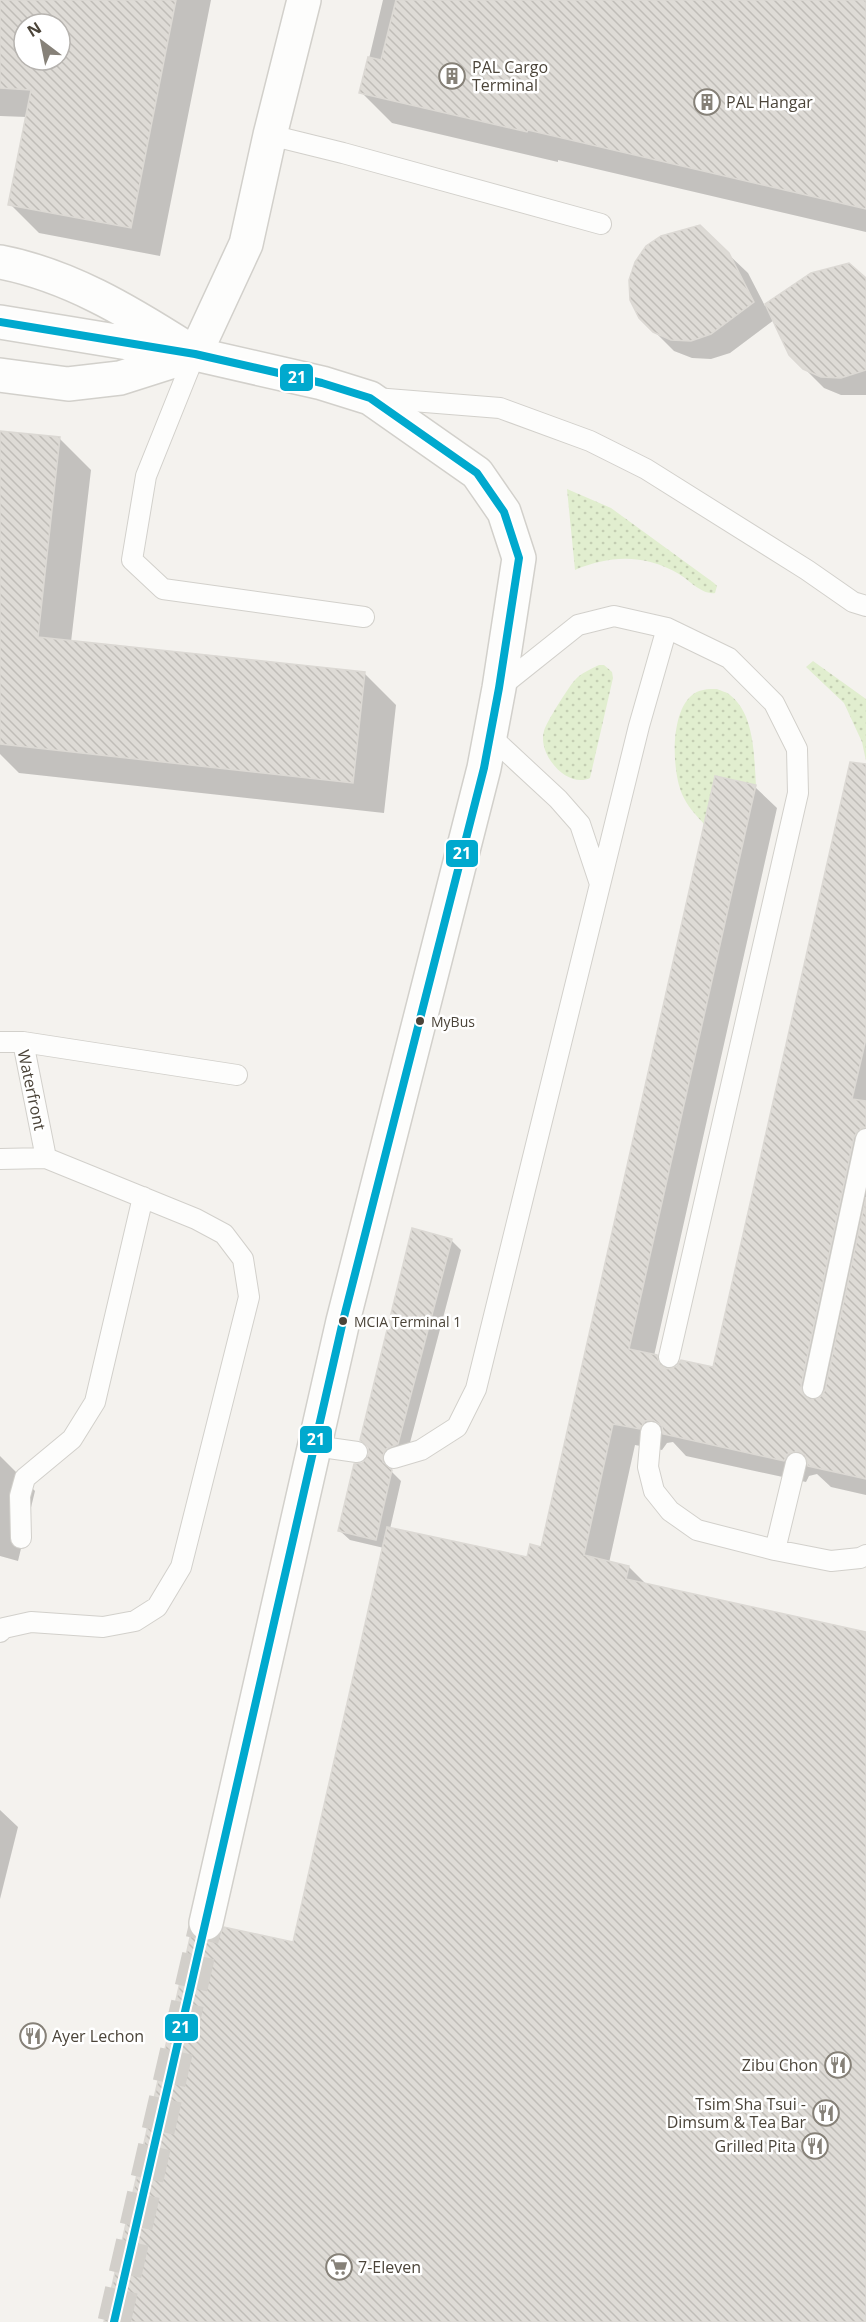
<svg xmlns="http://www.w3.org/2000/svg" width="866" height="2322" viewBox="0 0 866 2322" font-family="'Open Sans',sans-serif">
<style>
.grass{fill:url(#grass-dots)}
.shadow{fill:#0003;fill-rule:evenodd}
.building{fill:url(#building-back-hatch);stroke:#dcd9d4;stroke-width:1.5;fill-rule:evenodd}
.lines{fill:none;stroke-linecap:round;stroke-linejoin:round}
.tertiary-tunnel{stroke:#d2cfca;stroke-width:33;stroke-dasharray:33 16;stroke-linecap:butt}
.service-casing{stroke:#d2d0cb;stroke-width:22}
.minor-casing{stroke:#d2d0cb;stroke-width:36}
.tertiary-casing{stroke:#d2d0cb;stroke-width:36}
.service{stroke:#fdfdfc;stroke-width:20}
.minor{stroke:#fdfdfc;stroke-width:33}
.tertiary{stroke:#fdfdfc;stroke-width:33}
.bus-1-casing{stroke:#fff;stroke-width:12}
.bus-1{stroke:#00a9ce;stroke-width:8}
.bus-dot{fill:#4b4439;stroke:#fff;stroke-width:2}
.labels{text-anchor:middle;stroke-width:5;stroke-linejoin:round;paint-order:stroke}
.bus-label{font-size:14px;fill:#4b4439;stroke:#fff;text-anchor:start}
.poi-label{font-size:16px;fill:#4b4439;stroke:#fff;text-anchor:start}
.street-label{font-size:16px;fill:#4b4439;stroke:#fff}
.line-badge{stroke:#fff;stroke-width:2}
.badge-label{font-size:16px;text-anchor:middle;font-weight:bold;fill:#fff}
</style>
<defs>
<pattern id="grass-dots" width="8" height="8" patternUnits="userSpaceOnUse" patternTransform="scale(1.5)"><rect width="8" height="8" fill="#e1eecf"/><path d="M2 2h.1M6 6h.1" fill="none" stroke="#c3cdb2" stroke-width="1.8" stroke-linecap="round"/></pattern>
<pattern id="building-back-hatch" width="6" height="6" patternUnits="userSpaceOnUse" patternTransform="scale(1.5)"><rect width="6" height="6" fill="#dedbd6"/><path d="M-1 5l2 2M0 0l6 6M5-1l2 2" fill="none" stroke="#c0bdb8"/></pattern>
</defs>
<rect width="100%" height="100%" fill="#f4f2ee"/>
<!-- grass -->
<path class="grass" d="M 567,489 L 611,508 L 714,583 L 717,586 L 715,593 C 702,595 689,580 679,574 C 645,554 610,555 575,570 Z
M 813,661 L 866,699 L 866,761 L 862,742 L 844,703 L 806,667 Z
M 599,665 L 604,665 L 612,672 L 613,678 L 590,778 C 567,789 537,754 544,731 C 546,723 569,686 575,680 C 581,673 591,669 599,665 Z
M 717,689 C 721,691 727,692 730,695 C 755,714 754,757 756,785 L 715,776 L 704,824 C 696,815 687,806 682,794 C 672,770 670,715 691,696 C 698,689 708,689 717,689 Z"/>
<!-- shadow -->
<path class="shadow" d="M 0,0 L 211,0 L 160,256 L 39,233 L 10,204 L 27,117 L 0,116 ZM 24,24 L 60,24 L 60,60 L 24,60 Z
M 383,0 L 866,0 L 866,232 L 558,160 L 558,162 L 392,123 L 361,92 Z
M 728,254 L 748,273 L 765,306 L 812,274 L 866,280 L 866,395 L 841,395 L 824,388 L 790,354 L 774,320 L 730,353 L 711,359 L 692,358 L 674,351 L 640,317 Z
M 0,432 L 60,439 L 91,470 L 71,642 L 365,674 L 396,705 L 384,813 L 19,773 L 0,754 Z
M 755,787 L 777,808 L 654,1356 L 670,1369 L 714,1369 L 866,813 L 866,1495 L 831,1487 L 817,1474 L 809,1476 L 806,1482 L 686,1456 L 673,1442 L 667,1443 L 662,1450 L 635,1445 L 609,1563 L 629,1567 L 647,1585 L 866,1633 L 866,2322 L 106,2322 L 201,1943 L 295,1944 L 384,1548 L 350,1540 L 340,1531 L 363,1464 L 370,1455 L 451,1240 L 461,1250 L 407,1454 L 392,1465 L 392,1472 L 401,1481 L 390,1529 L 528,1559 L 542,1548 Z
M 0,1456 L 35,1491 L 18,1561 L 0,1556 Z
M 0,1810 L 18,1827 L 0,1899 Z"/>
<!-- building -->
<path class="building" d="M 0,0 L 176,0 L 131,228 L 8,205 L 31,90 L 0,88 ZM 24,24 L 60,24 L 60,60 L 24,60 Z
M 396,0 L 866,0 L 866,209 L 528,130 L 527,132 L 359,93 L 368,57 L 381,60 Z
M 700,225 L 729,253 L 754,302 L 711,334 L 691,341 L 671,340 L 653,332 L 639,318 L 630,300 L 629,280 L 635,262 L 646,246 L 661,236 Z
M 849,263 L 866,278 L 866,370 L 841,378 L 821,377 L 803,369 L 789,355 L 765,304 L 811,273 Z
M 0,431 L 60,437 L 38,637 L 365,672 L 353,783 L 0,744 Z
M 850,762 L 866,764 L 866,1039 L 852,1099 L 866,1101 L 866,1127 L 858,1131 L 854,1137 L 801,1386 L 805,1396 L 811,1400 L 821,1396 L 825,1390 L 866,1197 L 866,1479 L 808,1466 L 805,1455 L 798,1451 L 788,1454 L 784,1461 L 663,1434 L 662,1426 L 653,1420 L 645,1421 L 640,1429 L 613,1424 L 584,1555 L 629,1566 L 626,1579 L 866,1632 L 866,2322 L 104,2322 L 191,1933 L 201,1941 L 211,1941 L 219,1936 L 224,1927 L 293,1942 L 387,1527 L 527,1557 L 530,1544 L 541,1547 L 715,776 L 756,785 L 629,1349 L 657,1355 L 660,1365 L 667,1369 L 677,1366 L 681,1360 L 713,1367 Z
M 412,1228 L 452,1239 L 398,1444 L 386,1449 L 383,1455 L 383,1462 L 392,1470 L 376,1540 L 338,1531 L 354,1464 L 362,1463 L 369,1454 L 368,1447 L 360,1440 Z"/>
<g class="lines">
<!-- tertiary-tunnel -->
<path class="tertiary-tunnel" d="M 114,2322 L 206,1923"/>
<!-- service casing -->
<g class="service-casing">
<path id="service" d="M 270,135 L 343,153 L 601,224
M 195,354 L 146,476 L 132,560 L 163,589 L 364,617
M 375,398 L 500,408 L 590,441 L 646,469 L 807,570 L 853,602 L 866,606
M 499,688 L 578,625 L 614,616 L 667,628 L 729,658 L 774,703 L 797,749 L 798,793 L 669,1357
M 489,735 L 558,799 L 580,824 L 600,884
M 0,1042 L 23,1042 L 46,1158
M 23,1042 L 237,1075
M 0,1159 L 46,1158 L 196,1219 L 224,1234 L 243,1259 L 249,1297 L 181,1567 L 157,1607 L 135,1621 L 103,1627 L 31,1622 L 4,1628 L 0,1632
M 813,1388 L 866,1139
M 651,1432 L 648,1467 L 654,1491 L 670,1511 L 697,1530 L 775,1550 L 831,1561 L 860,1558 L 866,1555
M 315,1446 L 357,1452
M 394,1458 L 421,1450 L 457,1427 L 476,1389 L 639,726 L 667,628
M 21,1538 L 20,1496 L 25,1478 L 72,1439 L 95,1402 L 143,1197
M 775,1550 L 796,1463"/>
</g>
<!-- minor casing -->
<g class="minor-casing">
<path id="minor" d="M 195,354 L 246,244 L 270,135 L 304,0"/>
</g>
<!-- tertiary casing -->
<g class="tertiary-casing">
<path id="tertiary" d="M 0,262 C 68,275 128,311 186,348
M 0,322 L 195,354 L 322,383 L 370,398 L 477,473 L 504,512 L 519,558 L 499,688 L 484,768 L 343,1321 L 206,1923
M 0,375 L 68,384 L 120,378 L 186,357"/>
</g>
<!-- service -->
<use href="#service" class="service"/>
<!-- minor -->
<use href="#minor" class="minor"/>
<!-- tertiary -->
<use href="#tertiary" class="tertiary"/>
<!-- bus-1 casing -->
<g class="bus-1-casing">
<path id="bus-1" d="M 0,322 L 195,354 L 322,383 L 370,398 L 477,473 L 504,512 L 519,558 L 499,688 L 484,768 L 343,1321 L 114,2322"/>
</g>
<!-- bus-1 -->
<use href="#bus-1" class="bus-1"/>
</g>
<!-- icons -->
<defs>
<g id="building-ring" transform="scale(1.35)"><circle r="9.5" fill="#fff" stroke="#868178" stroke-width="1.5"/><path d="M-4-6H4V6H1V3H-1V6H-4ZM-2.5-4.3h1.7v1.8h-1.7ZM.8-4.3h1.7v1.8H.8ZM-2.5-1h1.7V.8h-1.7ZM.8-1h1.7V.8H.8Z" fill="#868178"/></g>
<g id="restaurant-ring" transform="scale(1.35)"><circle r="9.5" fill="#fff" stroke="#868178" stroke-width="1.5"/><path d="M-5-6h1v4h1v-4h1v4h1v-4h1v5L-1.5 .5V6h-2V.5L-5-1ZM5-6V6H3V1.5H1.5Q1.5-4 5-6Z" fill="#868178"/></g>
<g id="supermarket-ring" transform="scale(1.35)"><circle r="9.5" fill="#fff" stroke="#868178" stroke-width="1.5"/><path d="M-6-5.5h2.5l.6 2H6L4.5 2H-2.5L-4.4-4H-6ZM-1.5 3.2a1.3 1.3 0 1 0 .1 0ZM3 3.2a1.3 1.3 0 1 0 .1 0Z" fill="#868178"/></g>
</defs>
<g fill-rule="evenodd">
<use href="#building-ring" x="452" y="76"/>
<use href="#building-ring" x="707" y="102"/>
<use href="#restaurant-ring" x="33" y="2036"/>
<use href="#restaurant-ring" x="838" y="2065"/>
<use href="#restaurant-ring" x="826" y="2113"/>
<use href="#restaurant-ring" x="815" y="2146"/>
<use href="#supermarket-ring" x="339" y="2267"/>
</g>
<!-- markers -->
<g class="bus-dot">
<circle cx="420" cy="1021" r="5"/>
<circle cx="343" cy="1321" r="5"/>
</g>
<g class="labels">
<!-- bus labels -->
<g class="bus-label">
<text x="431" y="1027">MyBus</text>
<text x="354" y="1327">MCIA Terminal 1</text>
</g>
<!-- poi labels -->
<g class="poi-label">
<text x="472" y="73">PAL Cargo<tspan x="472" dy="18">Terminal</tspan></text>
<text x="726" y="108">PAL Hangar</text>
<text x="52" y="2042">Ayer Lechon</text>
<text x="818" y="2071" text-anchor="end">Zibu Chon</text>
<text x="806" y="2110" text-anchor="end">Tsim Sha Tsui -<tspan x="806" dy="18">Dimsum &amp; Tea Bar</tspan></text>
<text x="796" y="2152" text-anchor="end">Grilled Pita</text>
<text x="358" y="2273">7-Eleven</text>
</g>
<!-- street labels -->
<g class="street-label">
<text transform="translate(32 1090) rotate(78)" y="6">Waterfront</text>
</g>
</g>
<g class="line-badge">
<rect x="279" y="363" width="35" height="29" rx="6" fill="#00a9ce"/>
<rect x="445" y="839" width="34" height="29" rx="6" fill="#00a9ce"/>
<rect x="299" y="1425" width="34" height="29" rx="6" fill="#00a9ce"/>
<rect x="164" y="2013" width="35" height="29" rx="6" fill="#00a9ce"/>
</g>
<g class="badge-label">
<text x="297" y="383">21</text>
<text x="462" y="859">21</text>
<text x="316" y="1445">21</text>
<text x="181" y="2033">21</text>
</g>
<!-- north arrow -->
<g transform="translate(42 42) rotate(328)"><circle r="28" fill="#ffffff" stroke="#b7b4b0" stroke-width="1.5"/>
<path d="M0-4.5L10 22L0 15L-10 22Z" fill="#868178"/>
<text y="-9" font-size="16" font-weight="bold" text-anchor="middle" fill="#4b4439">N</text>
</g>
</svg>
